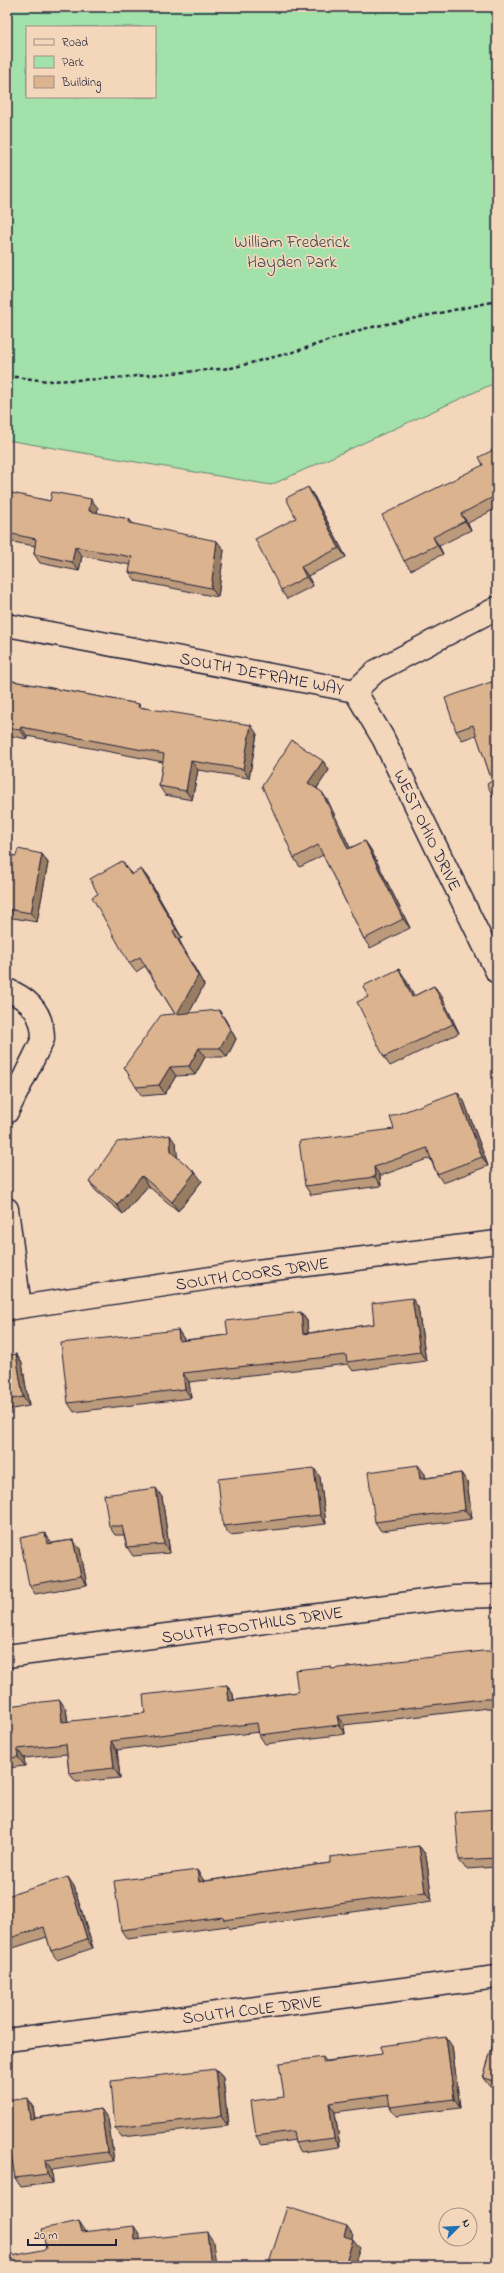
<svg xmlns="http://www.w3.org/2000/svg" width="504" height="2273" viewBox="0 0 504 2273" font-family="'Indie Flower',sans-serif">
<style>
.green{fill:#a2e1aa;stroke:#628272;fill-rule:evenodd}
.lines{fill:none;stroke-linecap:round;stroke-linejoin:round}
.minor-casing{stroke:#22223b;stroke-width:25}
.path{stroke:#22223b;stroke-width:2.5;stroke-dasharray:4 3;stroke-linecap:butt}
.minor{stroke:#f4d7bb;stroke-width:22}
.wall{fill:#bc9a7b;stroke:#22223b}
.shaded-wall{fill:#997d64;stroke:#22223b}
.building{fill:#dbb38f;stroke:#22223b}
.labels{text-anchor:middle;stroke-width:3.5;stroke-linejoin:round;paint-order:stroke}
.park-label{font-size:17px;fill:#3c4851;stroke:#f4d7bb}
.street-label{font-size:17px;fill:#22223b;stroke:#f4d7bb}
</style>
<rect width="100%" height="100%" fill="#f4d7bb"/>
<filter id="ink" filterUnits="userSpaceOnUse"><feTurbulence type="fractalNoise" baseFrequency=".025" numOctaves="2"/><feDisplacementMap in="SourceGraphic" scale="8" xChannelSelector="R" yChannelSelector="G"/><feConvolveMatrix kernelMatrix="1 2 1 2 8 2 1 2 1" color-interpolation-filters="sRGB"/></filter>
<g filter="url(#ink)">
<!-- green -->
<path class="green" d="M 7,7 L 497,7 L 497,382 L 271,485 L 7,440 ZM 27,27 L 155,27 L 155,97 L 27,97 Z"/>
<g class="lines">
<!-- minor casing -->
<g class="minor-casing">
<path id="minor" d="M 7,625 L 355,691 L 376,671 L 497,608
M 355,691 L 383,738 L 497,972
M 7,990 C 30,999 43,1013 43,1039 L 7,1112
M 7,1209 L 20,1307
M 7,1309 L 257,1271 L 497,1242
M 7,1656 L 455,1597 L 497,1596
M 7,2040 L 497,1977"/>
</g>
<!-- path -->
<path class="path" d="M 7,376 L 48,381 L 103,379 L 231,368 L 297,351 L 363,329 L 497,301"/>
<!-- minor -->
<use href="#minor" class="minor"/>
</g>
<!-- wall -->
<path class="wall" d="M 497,448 L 497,508 L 468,523 L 471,530 L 439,546 L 443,554 L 411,570 L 404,561 Z
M 7,491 L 8,493 L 50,501 L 98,508 L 97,513 L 129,519 L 133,524 L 224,550 L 218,597 L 136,581 L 129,572 L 131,565 L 82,556 L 79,571 L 40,563 L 34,554 L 35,546 L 7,541 Z
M 314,496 L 346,557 L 308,576 L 313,586 L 287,599 L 281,590 L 296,518 Z
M 7,680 L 139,704 L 140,707 L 257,734 L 249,778 L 198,770 L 192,800 L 165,795 L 159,786 L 163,762 L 27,736 L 27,739 L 7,735 Z
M 497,680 L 492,781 L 477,735 L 462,740 L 456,731 Z
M 323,761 L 329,770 L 317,788 L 328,801 L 350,848 L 365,841 L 371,850 L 410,928 L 370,948 L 364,939 L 323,855 L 300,867 L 294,858 Z
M 42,854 L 48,863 L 37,922 L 7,917 L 7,855 L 16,856 Z
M 141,869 L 148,878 L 182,938 L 179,940 L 204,985 L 189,1013 L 225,1019 L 236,1039 L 227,1057 L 205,1057 L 195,1075 L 176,1076 L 165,1094 L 142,1096 L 136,1087 L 175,1014 L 145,966 L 136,972 L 129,963 L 98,894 L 129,870 L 132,875 Z
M 405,978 L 414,996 L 434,986 L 441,995 L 459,1033 L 390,1066 L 384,1057 Z
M 457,1092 L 464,1101 L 488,1166 L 443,1183 L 437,1174 L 430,1158 L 380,1176 L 381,1186 L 311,1195 L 305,1186 L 394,1129 Z
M 176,1144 L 177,1157 L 202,1181 L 178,1211 L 148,1186 L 123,1214 L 96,1191 L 89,1182 Z
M 418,1307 L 426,1361 L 353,1371 L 348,1364 L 189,1382 L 191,1398 L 74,1412 L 68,1403 L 178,1330 L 184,1339 L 185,1340 L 228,1335 L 301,1312 L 307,1321 L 308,1333 L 374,1324 Z
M 16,1354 L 22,1363 L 29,1406 L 7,1410 L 7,1356 Z
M 461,1473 L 467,1482 L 472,1519 L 381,1531 L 375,1522 L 425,1474 L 425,1478 Z
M 320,1477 L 326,1524 L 230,1535 L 223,1526 Z
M 162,1497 L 170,1553 L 133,1556 L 127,1547 L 124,1535 L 115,1535 L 109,1526 Z
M 45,1533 L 51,1543 L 73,1540 L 80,1549 L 87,1585 L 35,1594 L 29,1585 Z
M 497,1651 L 497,1708 L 489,1708 L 344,1725 L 345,1734 L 265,1744 L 259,1735 L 259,1732 L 117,1750 L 120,1778 L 76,1782 L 69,1773 L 67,1754 L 24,1758 L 25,1766 L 7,1768 L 7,1706 L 66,1709 L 68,1722 L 145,1713 L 227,1685 L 233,1694 L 234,1700 L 298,1692 L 333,1669 Z
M 497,1809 L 497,1867 L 466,1869 L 459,1860 Z
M 419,1846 L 426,1855 L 432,1901 L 230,1929 L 228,1926 L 127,1939 L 121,1930 L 203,1879 L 204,1881 L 330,1863 Z
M 74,1886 L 93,1948 L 57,1960 L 51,1951 L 47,1937 L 7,1950 L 7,1896 Z
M 497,2031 L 497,2089 L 490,2087 L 483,2078 Z
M 452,2046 L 460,2108 L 396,2116 L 390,2107 L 390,2105 L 335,2112 L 340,2147 L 301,2152 L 295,2143 L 295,2140 L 262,2145 L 256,2136 L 284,2097 L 323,2057 L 326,2061 Z
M 216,2069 L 223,2078 L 228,2126 L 122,2137 L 115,2128 Z
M 7,2101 L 33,2107 L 35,2118 L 101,2109 L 108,2119 L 114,2161 L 52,2170 L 53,2183 L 21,2187 L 15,2178 L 13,2163 L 7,2165 Z"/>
<!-- shaded-wall -->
<path class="shaded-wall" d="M 308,487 L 314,496 L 346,557 L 339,548 Z
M 91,499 L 98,508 L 95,520 L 89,511 Z
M 461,514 L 468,523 L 471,530 L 465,521 Z
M 129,519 L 136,528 L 129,523 Z
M 433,537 L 439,546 L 443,554 L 437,545 Z
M 217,541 L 224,550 L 218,597 L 211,588 Z
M 75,547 L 82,556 L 79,571 L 72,562 Z
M 301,567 L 308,576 L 313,586 L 306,577 Z
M 251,725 L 257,734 L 249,778 L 243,769 Z
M 21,727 L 27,736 L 27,739 L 20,730 Z
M 191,761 L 198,770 L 192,800 L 186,791 Z
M 323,761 L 329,770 L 314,792 L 308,783 Z
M 322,792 L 328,801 L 355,858 L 348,849 Z
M 365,841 L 371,850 L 410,928 L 403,919 Z
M 42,854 L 48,863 L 37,922 L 31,913 Z
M 122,861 L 129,870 L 137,884 L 131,875 Z
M 141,869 L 148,878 L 182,938 L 176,929 Z
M 173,931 L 179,940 L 204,985 L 184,1023 L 177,1014 Z
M 399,969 L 405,978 L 419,1006 L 412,997 Z
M 434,986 L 441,995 L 459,1033 L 453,1024 Z
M 219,1010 L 225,1019 L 236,1039 L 227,1057 L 220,1048 Z
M 199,1048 L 205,1057 L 195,1075 L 189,1066 Z
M 170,1067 L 176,1076 L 165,1094 L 159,1085 Z
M 457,1092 L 464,1101 L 488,1166 L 482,1157 Z
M 170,1135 L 176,1144 L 178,1161 L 171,1152 Z
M 374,1167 L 380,1176 L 381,1186 L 375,1177 Z
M 195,1172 L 202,1181 L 178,1211 L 172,1202 Z
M 142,1176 L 148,1186 L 123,1214 L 117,1205 Z
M 412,1298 L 418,1307 L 426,1361 L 420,1352 Z
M 301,1312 L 307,1321 L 309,1343 L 303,1334 Z
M 178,1330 L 184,1339 L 186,1350 L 179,1341 Z
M 16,1354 L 22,1363 L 29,1406 L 23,1397 Z
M 183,1373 L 189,1382 L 191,1398 L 185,1389 Z
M 418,1465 L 425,1474 L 426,1488 L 420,1479 Z
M 314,1468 L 320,1477 L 326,1524 L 320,1515 Z
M 461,1473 L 467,1482 L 472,1519 L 465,1510 Z
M 156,1488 L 162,1497 L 170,1553 L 164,1544 Z
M 45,1533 L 51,1542 L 53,1553 L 47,1544 Z
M 73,1540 L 80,1549 L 87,1585 L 81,1576 Z
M 227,1685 L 233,1694 L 235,1710 L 229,1701 Z
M 60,1700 L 66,1709 L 69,1731 L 62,1722 Z
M 337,1716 L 344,1725 L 345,1734 L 339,1725 Z
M 111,1741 L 117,1750 L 120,1778 L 114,1768 Z
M 17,1749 L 24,1758 L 25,1766 L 18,1757 Z
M 419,1846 L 426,1855 L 432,1901 L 425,1892 Z
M 197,1870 L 203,1879 L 205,1891 L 199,1882 Z
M 68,1877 L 74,1886 L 93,1948 L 87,1939 Z
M 446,2037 L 452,2046 L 460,2108 L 454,2099 Z
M 216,2069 L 223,2078 L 228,2126 L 221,2116 Z
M 27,2098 L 33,2107 L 36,2128 L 30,2119 Z
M 329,2103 L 335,2112 L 340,2147 L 334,2138 Z
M 101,2109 L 108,2119 L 114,2161 L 107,2152 Z
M 45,2160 L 52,2170 L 53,2183 L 47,2174 Z
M 79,2221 L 85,2230 L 88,2241 L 82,2232 Z
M 134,2226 L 140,2235 L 141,2249 L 135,2240 Z
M 347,2226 L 353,2235 L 350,2245 L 344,2236 Z
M 207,2232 L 213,2241 L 216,2266 L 211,2266 Z
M 353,2239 L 360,2248 L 354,2266 L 345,2266 Z"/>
<!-- building -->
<path class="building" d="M 497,448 L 497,495 L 461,514 L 465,521 L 433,537 L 437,545 L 404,561 L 382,515 L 483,465 L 479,457 Z
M 308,487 L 339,548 L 301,567 L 306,577 L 281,590 L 255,539 L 296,518 L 286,498 Z
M 7,492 L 50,501 L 52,492 L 91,499 L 89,511 L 129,519 L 129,523 L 217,541 L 211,588 L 129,572 L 132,557 L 75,547 L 72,562 L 34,554 L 36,539 L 7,533 Z
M 7,680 L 139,704 L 138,707 L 251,725 L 243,769 L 191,761 L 186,791 L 159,786 L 164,754 L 21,727 L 20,730 L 7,728 Z
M 497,680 L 497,805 L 487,784 L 492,781 L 473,725 L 456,731 L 445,698 Z
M 292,740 L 323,761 L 308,783 L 322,792 L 348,849 L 365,841 L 403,919 L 364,939 L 318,845 L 294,858 L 262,786 Z
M 18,849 L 42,854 L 31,913 L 7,909 L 7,855 L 16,856 Z
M 122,861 L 131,875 L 141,869 L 176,929 L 173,931 L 198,976 L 177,1014 L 219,1010 L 230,1029 L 220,1048 L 199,1048 L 189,1066 L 170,1067 L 159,1085 L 136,1087 L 124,1067 L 161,1015 L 175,1014 L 140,957 L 129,963 L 92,897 L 98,894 L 90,879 Z
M 399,969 L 412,997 L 434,986 L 453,1024 L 384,1057 L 357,1002 L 368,997 L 363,986 Z
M 457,1092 L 482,1157 L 437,1174 L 427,1148 L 374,1167 L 375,1177 L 305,1186 L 299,1141 L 394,1129 L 390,1117 Z
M 170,1135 L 171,1152 L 195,1172 L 172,1202 L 142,1176 L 117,1205 L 89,1182 L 117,1142 Z
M 412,1298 L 420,1352 L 347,1362 L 346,1355 L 183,1373 L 185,1389 L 68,1403 L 61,1343 L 178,1330 L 179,1341 L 228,1335 L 226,1321 L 301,1312 L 303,1334 L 374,1324 L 372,1303 Z
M 16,1354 L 23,1397 L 7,1400 L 7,1356 Z
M 418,1465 L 420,1479 L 461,1473 L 465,1510 L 375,1522 L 368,1472 Z
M 314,1468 L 320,1515 L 223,1526 L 218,1479 Z
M 156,1488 L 164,1544 L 127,1547 L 122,1526 L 109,1526 L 104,1495 Z
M 45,1533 L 47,1544 L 73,1540 L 81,1576 L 29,1585 L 20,1538 Z
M 483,1651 L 497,1651 L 497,1699 L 483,1699 L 337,1716 L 339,1725 L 259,1735 L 257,1723 L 111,1741 L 114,1768 L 69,1773 L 66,1744 L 17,1749 L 18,1757 L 7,1758 L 7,1706 L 60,1700 L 62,1722 L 145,1713 L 143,1695 L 227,1685 L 229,1701 L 298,1692 L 295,1670 L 331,1666 L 331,1669 Z
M 497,1809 L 497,1858 L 459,1860 L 455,1812 Z
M 419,1846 L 425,1892 L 224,1920 L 223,1917 L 121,1930 L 114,1881 L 197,1870 L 199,1882 L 330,1863 L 330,1857 Z
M 68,1877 L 87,1939 L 51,1951 L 44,1927 L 7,1939 L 7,1896 Z
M 497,2031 L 497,2082 L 483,2078 Z
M 446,2037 L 454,2099 L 390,2107 L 388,2095 L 329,2103 L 334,2138 L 295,2143 L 293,2131 L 256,2136 L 251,2101 L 284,2097 L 279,2063 L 323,2057 L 323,2062 L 382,2054 L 381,2046 Z
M 216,2069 L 221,2116 L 115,2128 L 111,2081 Z
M 27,2098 L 30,2119 L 101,2109 L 107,2152 L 45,2160 L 47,2174 L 15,2178 L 11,2153 L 7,2154 L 7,2101 Z
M 287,2207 L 347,2226 L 344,2236 L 353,2239 L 345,2266 L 307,2266 L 300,2264 L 299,2266 L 268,2266 Z
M 79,2221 L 82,2232 L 134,2226 L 135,2240 L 207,2232 L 211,2266 L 7,2266 L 7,2257 L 46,2249 L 42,2229 Z"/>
</g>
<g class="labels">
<!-- park labels -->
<g class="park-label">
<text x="292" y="247">William Frederick<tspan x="292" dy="20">Hayden Park</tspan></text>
</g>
<!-- street labels -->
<g class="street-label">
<text transform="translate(262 673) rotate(11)" y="6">SOUTH DEFRAME WAY</text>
<text transform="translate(428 830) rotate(64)" y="6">WEST OHIO DRIVE</text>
<text transform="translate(252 1273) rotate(-8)" y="6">SOUTH COORS DRIVE</text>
<text transform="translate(252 1624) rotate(-8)" y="6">SOUTH FOOTHILLS DRIVE</text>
<text transform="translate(252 2009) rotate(-7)" y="6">SOUTH COLE DRIVE</text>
</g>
</g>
<!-- margin -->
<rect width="504" height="2273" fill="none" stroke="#f4d7bb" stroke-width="24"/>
<rect x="12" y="12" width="480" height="2249" fill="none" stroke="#22223b" stroke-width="1.5" filter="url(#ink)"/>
<!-- legend -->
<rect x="26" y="26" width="130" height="72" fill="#f4d7bb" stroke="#a08f88"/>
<rect x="34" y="39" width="20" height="6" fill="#f4d7bb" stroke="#a08f88"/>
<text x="62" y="46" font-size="12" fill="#22223b">Road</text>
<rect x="34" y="56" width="20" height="12" fill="#a2e1aa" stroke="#a08f88"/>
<text x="62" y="66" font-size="12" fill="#22223b">Park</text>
<rect x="34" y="76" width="20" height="12" fill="#dbb38f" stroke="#a08f88"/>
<text x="62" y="86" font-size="12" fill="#22223b">Building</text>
<!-- north arrow -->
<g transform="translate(458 2227) rotate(66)"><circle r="19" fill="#f4d7bb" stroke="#a08f88"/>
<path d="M0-3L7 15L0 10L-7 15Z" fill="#1f6fb2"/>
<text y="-6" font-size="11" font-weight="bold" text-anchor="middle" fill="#22223b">N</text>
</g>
<!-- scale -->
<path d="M28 2239v6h88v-6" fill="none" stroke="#22223b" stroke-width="2"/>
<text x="34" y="2239" font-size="12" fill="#22223b" stroke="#f4d7bb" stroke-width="3" paint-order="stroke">20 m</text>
</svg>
